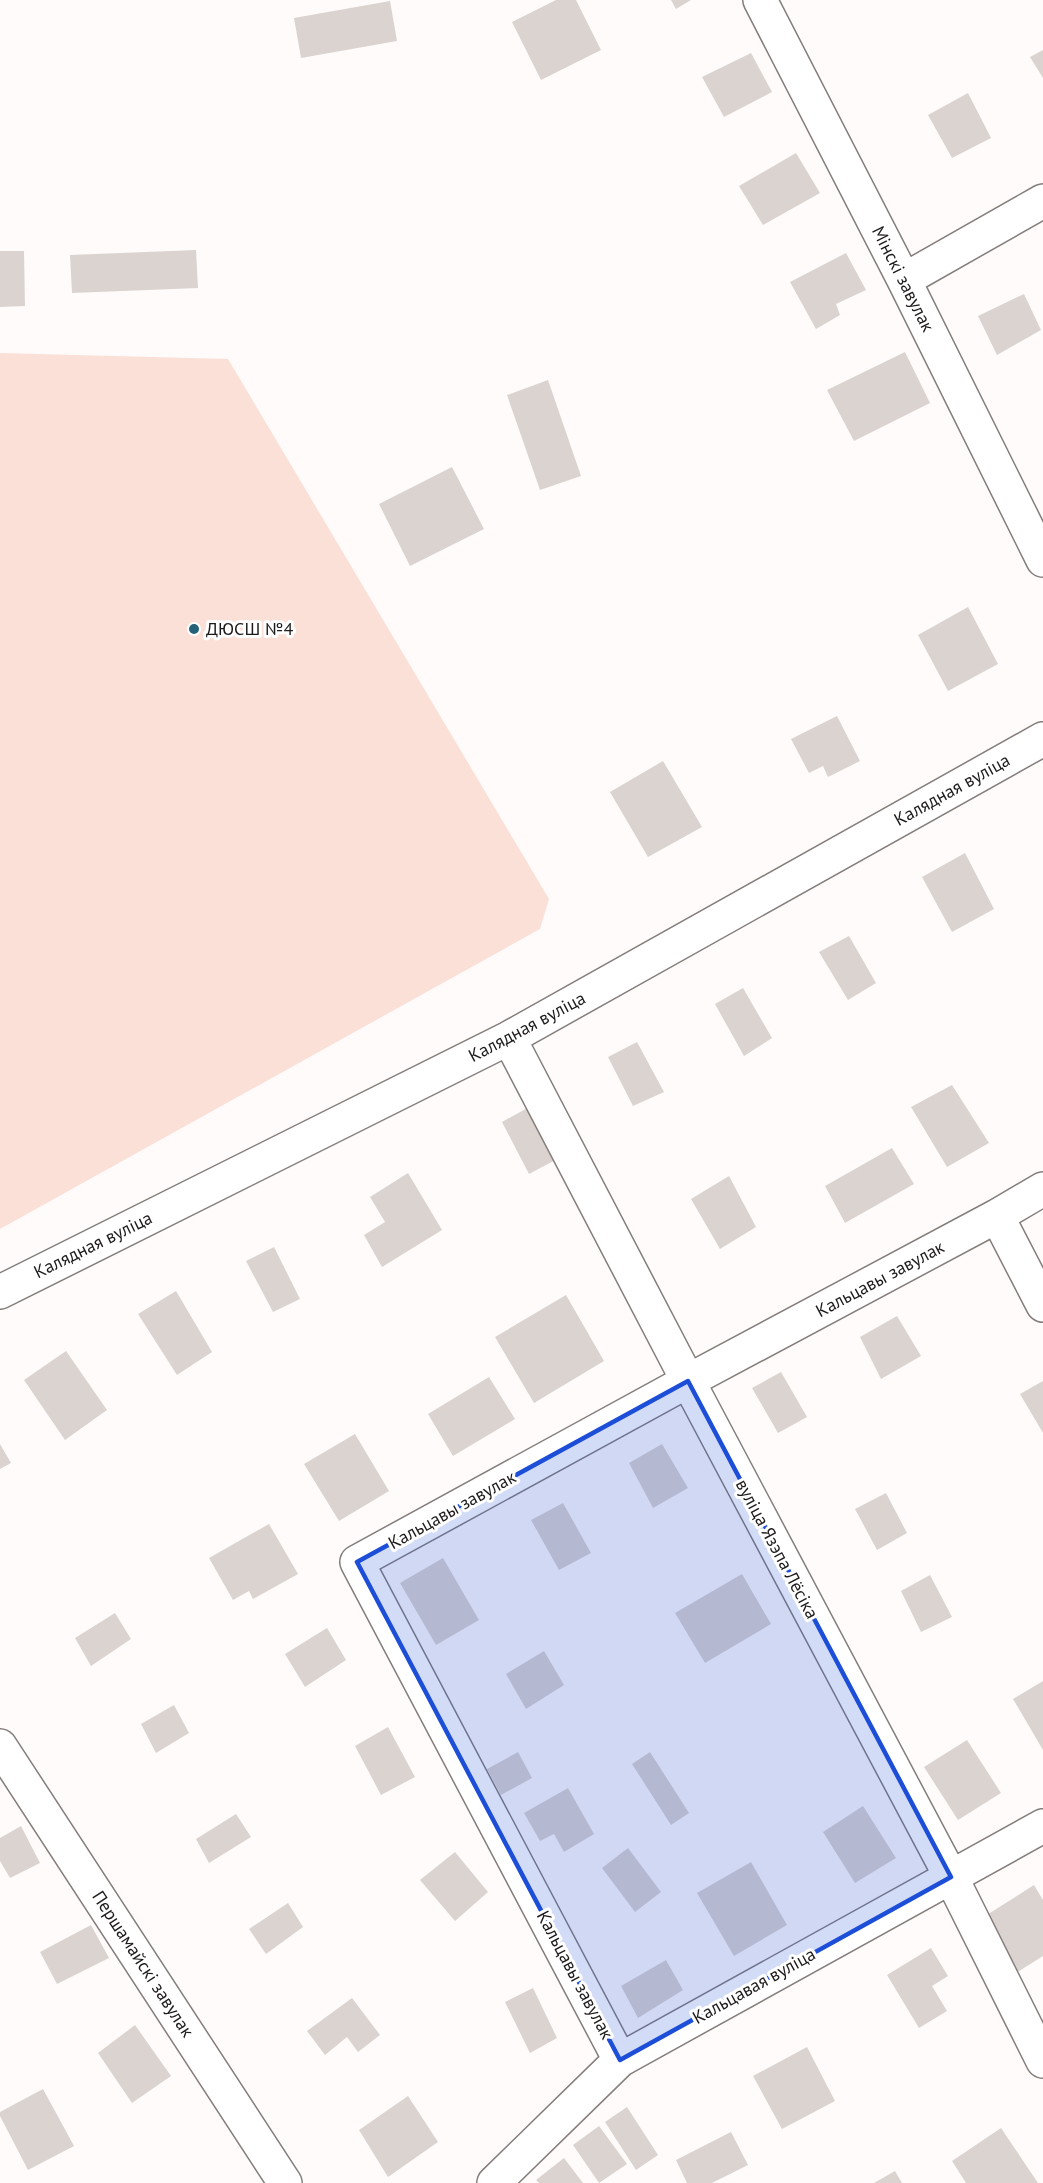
<svg xmlns="http://www.w3.org/2000/svg" width="1043" height="2183" viewBox="0 0 1043 2183" font-family="'PT Sans',sans-serif">
<style>
.green{fill:#fbe0d7}
.building{fill:#dbd3d0}
.lines{fill:none;stroke-linecap:round;stroke-linejoin:round}
.minor-casing{stroke:#847d7b;stroke-width:36}
.minor{stroke:#fff;stroke-width:33}
.marked{fill:#1d4ed8;fill-opacity:0.2;stroke:#1d4ed8;stroke-width:4.5;stroke-linejoin:round}
.poi-dot{fill:#236278;stroke:#fff;stroke-width:2}
.labels{text-anchor:middle;stroke-width:6;stroke-linejoin:round;paint-order:stroke}
.street-label{font-size:18px;fill:#1d1a19;stroke:#fff}
.poi-label{font-size:18px;fill:#1d1a19;stroke:#fff;text-anchor:start}
</style>
<rect width="100%" height="100%" fill="#fefbfa"/>
<!-- green -->
<path class="green" d="M 0,353 L 228,359 L 549,899 L 540,929 L 0,1229 Z"/>
<!-- building -->
<path class="building" d="M 556,0 L 576,0 L 601,50 L 541,80 L 512,22 Z
M 671,0 L 691,0 L 676,9 Z
M 390,1 L 397,41 L 301,58 L 294,18 Z
M 1043,50 L 1043,78 L 1030,57 Z
M 751,53 L 772,92 L 724,117 L 702,77 Z
M 968,93 L 991,138 L 952,158 L 928,115 Z
M 796,153 L 820,193 L 763,225 L 739,186 Z
M 196,250 L 198,288 L 72,293 L 70,255 Z
M 0,251 L 24,251 L 25,306 L 0,307 Z
M 846,253 L 866,290 L 836,304 L 840,315 L 816,329 L 790,282 Z
M 1024,294 L 1041,330 L 997,355 L 978,316 Z
M 905,352 L 930,403 L 854,441 L 827,390 Z
M 548,380 L 581,476 L 540,490 L 507,395 Z
M 452,467 L 484,529 L 410,566 L 379,504 Z
M 968,607 L 998,664 L 948,691 L 918,635 Z
M 837,716 L 860,761 L 828,777 L 823,766 L 809,773 L 791,739 Z
M 663,761 L 702,827 L 648,857 L 610,792 Z
M 965,853 L 994,909 L 952,932 L 922,877 Z
M 849,936 L 876,983 L 848,1000 L 819,952 Z
M 743,988 L 772,1038 L 744,1056 L 715,1004 Z
M 637,1042 L 664,1092 L 633,1106 L 608,1057 Z
M 952,1085 L 989,1143 L 947,1167 L 911,1107 Z
M 531,1106 L 561,1157 L 529,1174 L 502,1122 Z
M 892,1148 L 914,1184 L 845,1223 L 825,1186 Z
M 408,1173 L 442,1230 L 382,1267 L 364,1235 L 385,1222 L 370,1197 Z
M 729,1176 L 756,1227 L 720,1249 L 691,1199 Z
M 274,1247 L 300,1299 L 273,1312 L 246,1261 Z
M 176,1291 L 212,1352 L 177,1375 L 138,1314 Z
M 566,1295 L 604,1361 L 534,1403 L 495,1337 Z
M 897,1316 L 921,1356 L 881,1379 L 860,1337 Z
M 66,1351 L 107,1410 L 65,1440 L 24,1380 Z
M 781,1372 L 807,1417 L 778,1433 L 752,1388 Z
M 489,1377 L 515,1419 L 453,1456 L 428,1414 Z
M 1043,1381 L 1043,1433 L 1020,1394 Z
M 355,1434 L 389,1491 L 339,1521 L 304,1464 Z
M 0,1444 L 11,1463 L 0,1469 Z
M 662,1444 L 688,1488 L 653,1508 L 629,1463 Z
M 886,1493 L 907,1533 L 877,1550 L 855,1509 Z
M 563,1503 L 591,1553 L 559,1570 L 531,1520 Z
M 269,1524 L 298,1574 L 253,1599 L 249,1591 L 233,1600 L 209,1558 Z
M 443,1558 L 479,1620 L 436,1645 L 400,1583 Z
M 742,1574 L 771,1624 L 705,1663 L 675,1613 Z
M 930,1575 L 952,1617 L 921,1632 L 901,1591 Z
M 115,1613 L 131,1639 L 91,1666 L 75,1638 Z
M 327,1628 L 346,1660 L 305,1687 L 285,1654 Z
M 544,1651 L 564,1685 L 526,1709 L 506,1674 Z
M 1043,1681 L 1043,1750 L 1013,1699 Z
M 174,1705 L 189,1733 L 156,1753 L 141,1724 Z
M 388,1727 L 415,1777 L 381,1795 L 355,1746 Z
M 967,1740 L 1001,1793 L 958,1820 L 924,1767 Z
M 518,1752 L 532,1778 L 501,1795 L 487,1769 Z
M 650,1752 L 689,1813 L 671,1825 L 632,1764 Z
M 568,1788 L 594,1834 L 564,1852 L 554,1834 L 540,1841 L 524,1813 Z
M 863,1806 L 896,1858 L 855,1883 L 823,1832 Z
M 236,1814 L 251,1837 L 209,1863 L 196,1839 Z
M 21,1826 L 40,1863 L 10,1878 L 0,1861 L 0,1838 Z
M 628,1848 L 661,1892 L 635,1912 L 602,1868 Z
M 455,1852 L 488,1892 L 455,1921 L 420,1880 Z
M 751,1862 L 787,1925 L 734,1956 L 697,1893 Z
M 1034,1885 L 1043,1900 L 1043,1956 L 1016,1973 L 982,1918 Z
M 288,1903 L 303,1927 L 266,1954 L 249,1929 Z
M 91,1925 L 109,1958 L 57,1984 L 40,1952 Z
M 931,1948 L 948,1976 L 932,1986 L 947,2011 L 919,2028 L 887,1975 Z
M 666,1960 L 683,1990 L 638,2018 L 621,1986 Z
M 533,1988 L 557,2038 L 530,2053 L 505,2002 Z
M 352,1998 L 380,2035 L 358,2052 L 347,2037 L 325,2055 L 307,2031 Z
M 135,2025 L 171,2076 L 132,2103 L 98,2053 Z
M 807,2047 L 835,2101 L 782,2129 L 753,2076 Z
M 43,2089 L 74,2146 L 28,2170 L 0,2116 L 0,2112 Z
M 408,2096 L 438,2142 L 388,2177 L 359,2130 Z
M 627,2107 L 658,2155 L 636,2170 L 605,2122 Z
M 599,2126 L 627,2164 L 599,2183 L 573,2145 Z
M 1001,2128 L 1038,2183 L 966,2183 L 952,2161 Z
M 731,2132 L 748,2165 L 712,2183 L 687,2183 L 676,2160 Z
M 564,2158 L 583,2183 L 539,2183 L 536,2180 Z
M 895,2171 L 902,2183 L 874,2183 Z"/>
<g class="lines">
<!-- minor casing -->
<g class="minor-casing">
<path id="minor" d="M 760,0 L 904,280 L 1043,560
M 904,280 L 1043,201
M 509,1038 L 688,1381 L 951,1877 L 1043,2061
M 997,1216 L 1043,1305
M 0,1292 L 509,1038 L 1043,739
M 0,1746 L 285,2183
M 620,2060 L 357,1562 L 688,1381 L 997,1216 L 1043,1189
M 494,2183 L 620,2060 L 1043,1826"/>
</g>
<!-- minor -->
<use href="#minor" class="minor"/>
</g>
<!-- marked area -->
<path class="marked" d="M 688,1381 L 951,1877 L 620,2060 L 357,1562 Z"/>
<!-- markers -->
<circle class="poi-dot" cx="194" cy="629" r="6"/>
<g class="labels">
<!-- street labels -->
<g class="street-label">
<text transform="translate(903 279) rotate(63)" y="6">Мінскі завулак</text>
<text transform="translate(952 790) rotate(-29)" y="6">Калядная вуліца</text>
<text transform="translate(527 1027) rotate(-28)" y="6">Калядная вуліца</text>
<text transform="translate(93 1245) rotate(-26)" y="6">Калядная вуліца</text>
<text transform="translate(880 1279) rotate(-28)" y="6">Кальцавы завулак</text>
<text transform="translate(452 1510) rotate(-29)" y="6">Кальцавы завулак</text>
<text transform="translate(777 1549) rotate(62)" y="6">вуліца Язэпа Лёсіка</text>
<text transform="translate(143 1964) rotate(57)" y="6">Першамайскі завулак</text>
<text transform="translate(575 1975) rotate(62)" y="6">Кальцавы завулак</text>
<text transform="translate(754 1986) rotate(-29)" y="6">Кальцавая вуліца</text>
</g>
<!-- poi labels -->
<g class="poi-label">
<text x="206" y="635">ДЮСШ №4</text>
</g>
</g>
</svg>
